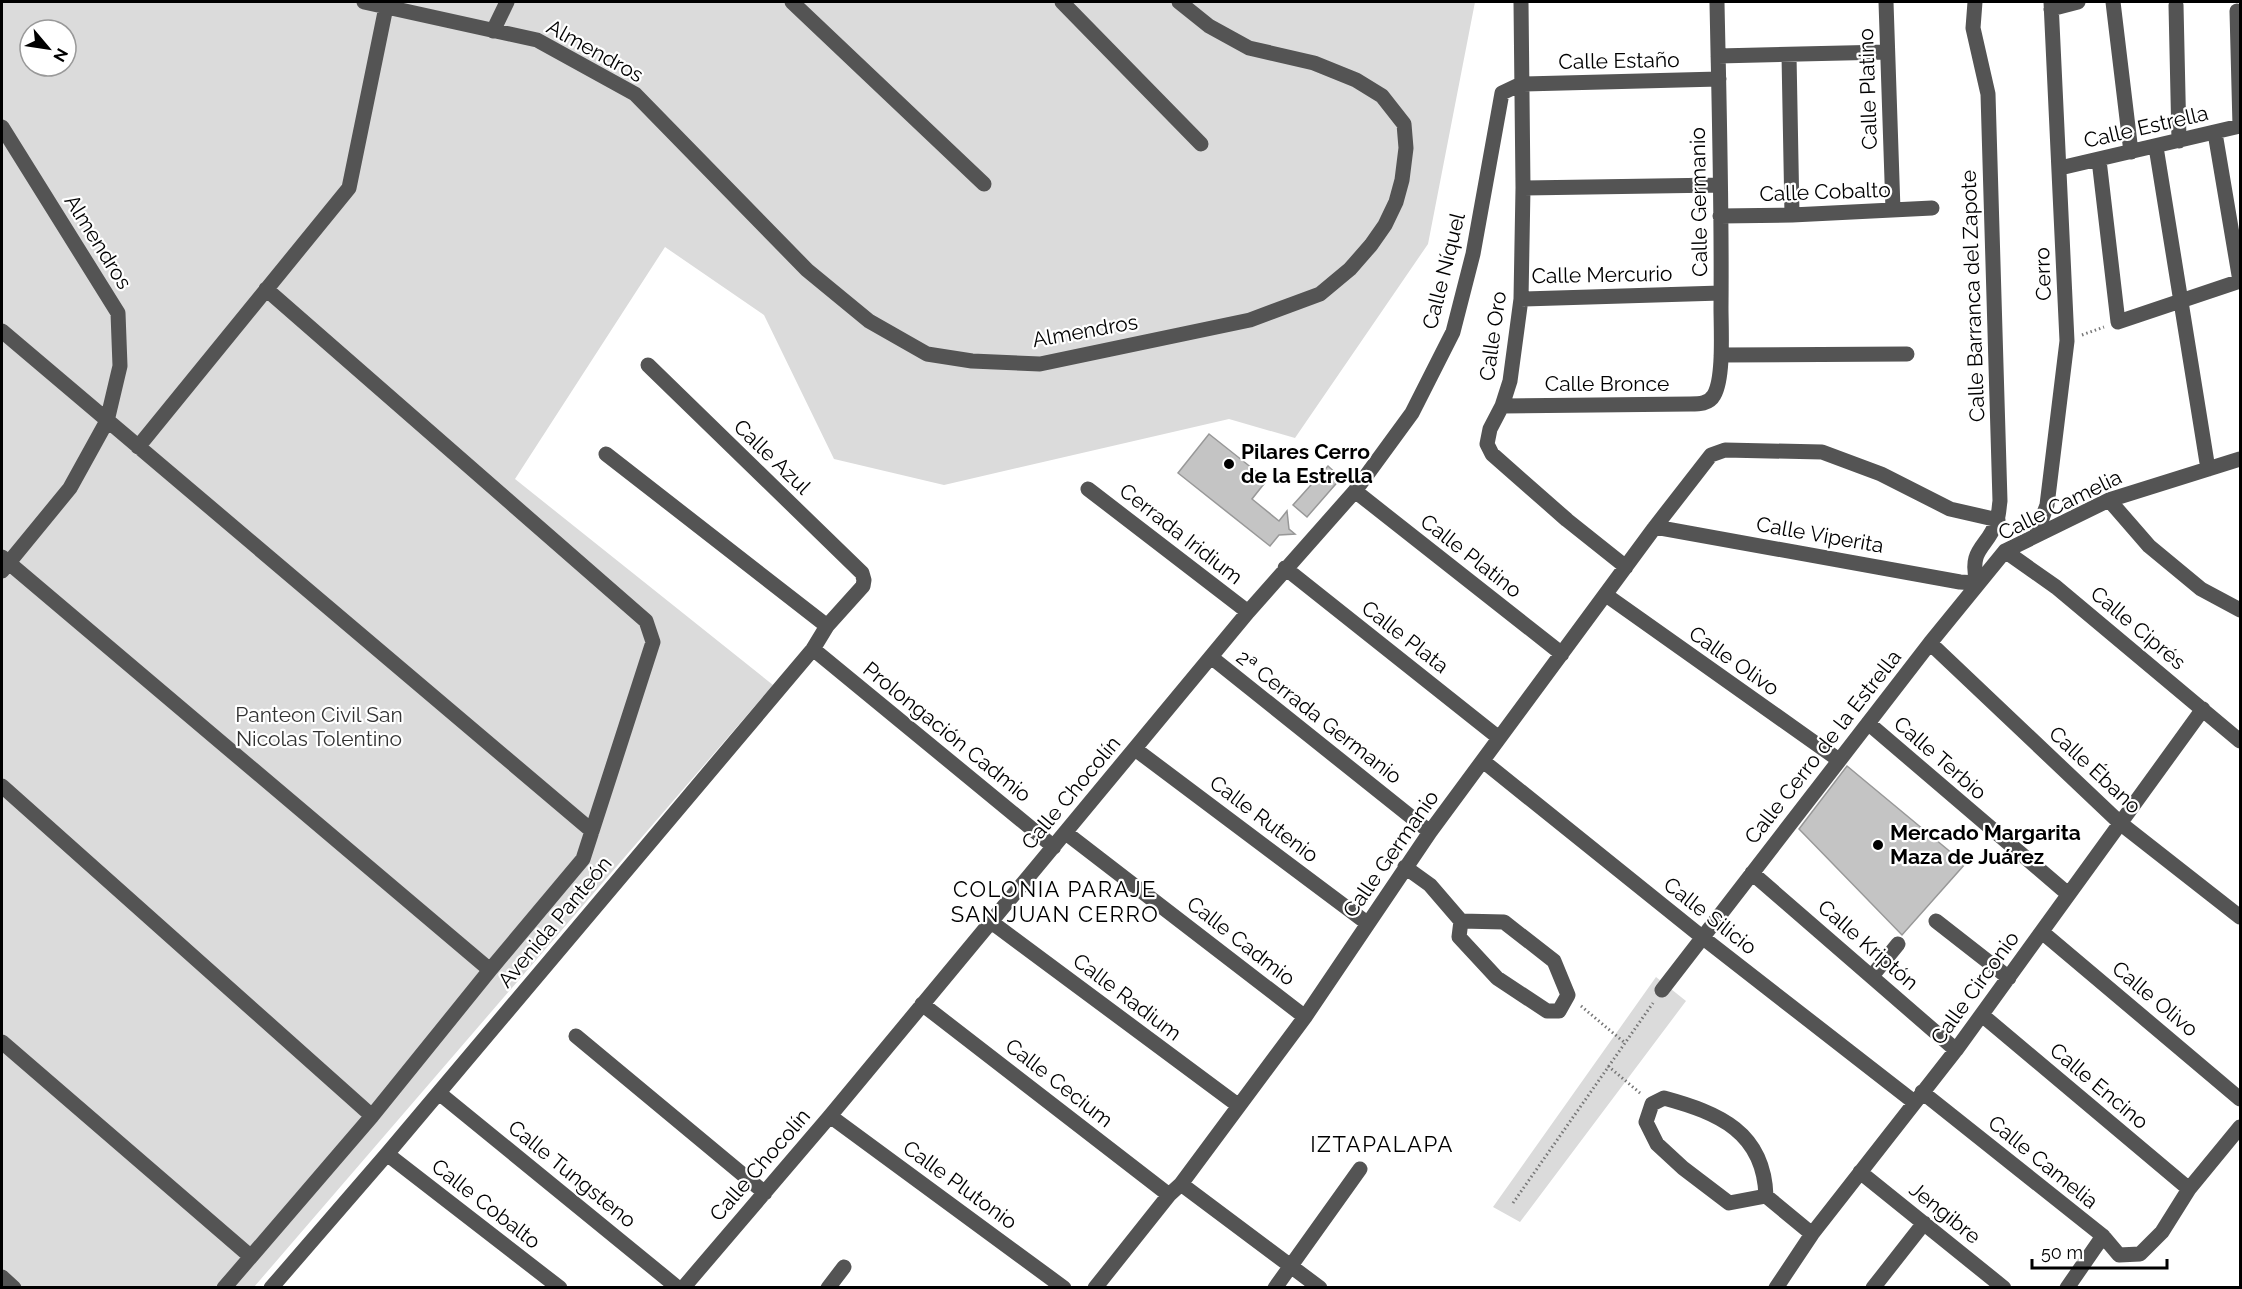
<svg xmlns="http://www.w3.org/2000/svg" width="2242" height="1289" viewBox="0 0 2242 1289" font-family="Raleway,sans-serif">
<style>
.green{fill:#dbdbdb;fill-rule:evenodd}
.building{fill:#c4c4c4;stroke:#989898;stroke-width:1.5}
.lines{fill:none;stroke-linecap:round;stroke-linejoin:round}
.path{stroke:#767676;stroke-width:3;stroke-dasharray:1.5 3;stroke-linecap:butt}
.minor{stroke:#545454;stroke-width:15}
.poi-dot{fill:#000;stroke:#fff;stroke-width:2}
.labels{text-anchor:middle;stroke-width:4.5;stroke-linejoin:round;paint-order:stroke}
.street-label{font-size:21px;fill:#000;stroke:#fff}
.poi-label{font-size:21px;font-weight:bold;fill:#000;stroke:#fff;text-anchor:start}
.park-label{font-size:21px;fill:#323232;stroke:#fff}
.neighbourhood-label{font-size:22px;letter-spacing:1.5px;fill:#000;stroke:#fff}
</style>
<rect width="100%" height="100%" fill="#fff"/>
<!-- green -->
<path class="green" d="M 2,2 L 1475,2 L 1428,244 L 1295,438 L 1229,419 L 944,485 L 834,459 L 764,315 L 665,247 L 515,479 L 773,685 L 254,1287 L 2,1288 ZM 30,30 L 66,30 L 66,66 L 30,66 Z
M 1656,977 L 1686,1001 L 1520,1222 L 1493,1207 Z"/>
<!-- building -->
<path class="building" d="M 1209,434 L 1267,480 L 1252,499 L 1279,521 L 1287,511 L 1289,529 L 1295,534 L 1279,535 L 1270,546 L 1178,473 Z
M 1328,466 L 1341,478 L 1307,517 L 1293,505 Z
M 1847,766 L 1965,864 L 1902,935 L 1799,829 Z"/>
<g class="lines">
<!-- path -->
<path class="path" d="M 2082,335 L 2104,327
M 1581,1006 L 1625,1043
M 1608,1066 L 1640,1093
M 1513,1203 L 1653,1003"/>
<!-- minor -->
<path class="minor" d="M 364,2 L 537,40 L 635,94 L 807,270 L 869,321 L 927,354 L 972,361 L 1040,364 L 1250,320 L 1320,294 L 1350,269 L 1371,245 L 1385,225 L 1396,202 L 1402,180 L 1406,148 L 1404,124 L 1382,96 L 1356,80 L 1314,63 L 1249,48 L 1209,26 L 1179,2
M 792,2 L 984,184
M 1062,2 L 1201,144
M 1521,2 L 1523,188 L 1521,299 L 1510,381 L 1502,406 L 1490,429 L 1487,444 L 1492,454 L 1567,520 L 1626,567
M 1886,2 L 1893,210
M 1975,2 L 1973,28 L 1988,94 L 2000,501 C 1999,507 1999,514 1997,520 C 1988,549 1968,547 1977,583
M 2113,2 L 2131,152
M 2176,5 L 2179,141
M 2051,9 L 2078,2
M 2237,11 L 2240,126
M 493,31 L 507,2
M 1789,55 L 1792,215
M 1718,56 L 1887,52
M 2,127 L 118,313 L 120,366 L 107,421 L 70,488 L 2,571
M 2215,133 L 2240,281
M 2156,147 L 2208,469
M 2099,160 L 2118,322 L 2240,281
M 2060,168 L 2240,126
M 1523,188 L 1720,185
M 1720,216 L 1792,215 L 1932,208
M 1521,299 L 1721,293
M 2,331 L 592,831
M 1721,355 L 1907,354
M 1502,406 L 1690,404 C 1699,404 1709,404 1714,395 C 1724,378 1721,329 1721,308 C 1722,206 1719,104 1717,2
M 138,447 L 349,188 L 386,7
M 606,454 L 827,626
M 1088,489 L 1248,612
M 1355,491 L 1562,654
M 2109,500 L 2149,546 L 2201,589 L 2240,610
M 1655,527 L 1960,582 L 1977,583
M 2036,535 L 2047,505 L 2067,341 L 2051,2
M 2005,551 L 2056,587 L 2240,741
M 2,557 L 490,970
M 1285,568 L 1499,738
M 1606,595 L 1839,760
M 1930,643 L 2120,823 L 2240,917
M 813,649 L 1054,847
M 1211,657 L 1430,832
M 1868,723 L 2068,894
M 1135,749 L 1367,923
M 1483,761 L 1702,937 L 1914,1102
M 2,786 L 372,1116
M 1066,833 L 1305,1017
M 1405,867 L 1430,885 L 1461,921 L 1504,922 L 1554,961 L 1568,995 L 1559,1011 L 1547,1011 L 1497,978 L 1459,937 L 1461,921
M 1752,873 L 1956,1050
M 990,921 L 1239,1106
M 1936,921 L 2009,978
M 2042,932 L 2240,1099
M 1872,976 L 1898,944
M 1662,990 L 1930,643 L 2005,551 L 2109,500 L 2240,459
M 922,1004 L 1169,1195
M 1982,1015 L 2189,1189
M 576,1036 L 765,1193
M 2,1042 L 250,1256
M 1922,1092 L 2103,1236 L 2119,1255 L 2140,1254 L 2162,1232 L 2189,1189 L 2240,1127
M 439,1093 L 678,1288
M 830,1116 L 1064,1288
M 387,1154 L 560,1288
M 1860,1172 L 2004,1288
M 1181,1184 L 1320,1288
M 1766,1196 L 1729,1203 L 1683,1168 L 1657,1144 L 1646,1122 L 1652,1104 L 1664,1098 C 1719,1113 1764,1132 1766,1196 L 1812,1234
M 2,1277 L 14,1288
M 224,1288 L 372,1116 L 490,970 L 583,859 L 653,642 L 646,621 L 266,289
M 271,1288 L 387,1154 L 813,649 L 827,626 L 863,586 L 864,580 L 862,573 L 648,365
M 683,1288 L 830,1116 L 1248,612 L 1355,491 L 1412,413 L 1453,332 L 1473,254 L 1502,93 L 1521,84 L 1719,79
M 828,1288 L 844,1267
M 1095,1288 L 1169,1195 L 1181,1184 L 1305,1017 L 1430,832 L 1655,527 L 1711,455 L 1725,450 L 1822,452 L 1881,474 L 1950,509 L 1998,520
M 1275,1288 L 1360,1169
M 1776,1288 L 1812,1234 L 1956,1050 L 2203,709
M 1873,1288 L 1924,1223
M 2067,1288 L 2103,1236"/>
</g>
<!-- markers -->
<g class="poi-dot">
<circle cx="1229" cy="464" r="6"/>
<circle cx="1878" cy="845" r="6"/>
</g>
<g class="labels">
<!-- street labels -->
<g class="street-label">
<text transform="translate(595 51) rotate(29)" y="7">Almendros</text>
<text transform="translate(1619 61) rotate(-1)" y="7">Calle Estaño</text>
<text transform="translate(1868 89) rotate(-92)" y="7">Calle Platino</text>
<text transform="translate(2146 127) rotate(-13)" y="7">Calle Estrella</text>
<text transform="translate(1825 192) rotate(-2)" y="7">Calle Cobalto</text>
<text transform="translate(1699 202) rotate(-91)" y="7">Calle Germanio</text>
<text transform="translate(98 242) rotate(58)" y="7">Almendros</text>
<text transform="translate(1444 271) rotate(-76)" y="7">Calle Níquel</text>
<text transform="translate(2043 274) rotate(-92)" y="7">Cerro</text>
<text transform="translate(1602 275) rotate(-1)" y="7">Calle Mercurio</text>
<text transform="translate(1973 296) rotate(-92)" y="7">Calle Barranca del Zapote</text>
<text transform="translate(1085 331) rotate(-10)" y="7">Almendros</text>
<text transform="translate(1493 336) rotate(-82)" y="7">Calle Oro</text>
<text x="1607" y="391">Calle Bronce</text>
<text transform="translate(772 457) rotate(44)" y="7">Calle Azul</text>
<text transform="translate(2060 505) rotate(-26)" y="7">Calle Camelia</text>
<text transform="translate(1181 534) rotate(38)" y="7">Cerrada Iridium</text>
<text transform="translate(1820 535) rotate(10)" y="7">Calle Viperita</text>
<text transform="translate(1471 556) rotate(38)" y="7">Calle Platino</text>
<text transform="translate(2138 628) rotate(40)" y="7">Calle Ciprés</text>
<text transform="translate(1405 637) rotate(38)" y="7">Calle Plata</text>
<text transform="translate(1734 661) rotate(35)" y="7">Calle Olivo</text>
<text transform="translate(1319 717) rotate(38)" y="7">2ª Cerrada Germanio</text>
<text transform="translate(947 732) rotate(39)" y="7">Prolongación Cadmio</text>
<text transform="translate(1823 747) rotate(-52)" y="7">Calle Cerro de la Estrella</text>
<text transform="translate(1940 758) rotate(41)" y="7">Calle Terbio</text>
<text transform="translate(2095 770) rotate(43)" y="7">Calle Ébano</text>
<text transform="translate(1071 793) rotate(-50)" y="7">Calle Chocolín</text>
<text transform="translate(1264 819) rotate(37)" y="7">Calle Rutenio</text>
<text transform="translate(1391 854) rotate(-55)" y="7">Calle Germanio</text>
<text transform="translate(1710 916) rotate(38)" y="7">Calle Silicio</text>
<text transform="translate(555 922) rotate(-50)" y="7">Avenida Panteón</text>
<text transform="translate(1241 941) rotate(38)" y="7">Calle Cadmio</text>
<text transform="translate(1868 945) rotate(41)" y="7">Calle Kriptón</text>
<text transform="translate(1975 988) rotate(-54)" y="7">Calle Circonio</text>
<text transform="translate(1127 997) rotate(37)" y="7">Calle Radium</text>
<text transform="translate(2155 999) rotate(40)" y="7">Calle Olivo</text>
<text transform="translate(1059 1083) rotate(38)" y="7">Calle Cecium</text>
<text transform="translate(2099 1086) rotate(40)" y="7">Calle Encino</text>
<text transform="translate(2043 1162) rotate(39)" y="7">Calle Camelia</text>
<text transform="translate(760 1165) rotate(-49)" y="7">Calle Chocolín</text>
<text transform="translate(572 1174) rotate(39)" y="7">Calle Tungsteno</text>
<text transform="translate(960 1185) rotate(36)" y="7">Calle Plutonio</text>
<text transform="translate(486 1204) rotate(38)" y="7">Calle Cobalto</text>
<text transform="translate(1945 1213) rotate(39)" y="7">Jengibre</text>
</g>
<!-- poi labels -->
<g class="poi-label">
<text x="1241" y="459">Pilares Cerro<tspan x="1241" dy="24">de la Estrella</tspan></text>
<text x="1890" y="840">Mercado Margarita<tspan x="1890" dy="24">Maza de Juárez</tspan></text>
</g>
<!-- park labels -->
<g class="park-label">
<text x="319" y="722">Panteon Civil San<tspan x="319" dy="24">Nicolas Tolentino</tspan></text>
</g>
<!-- neighbourhood labels -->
<g class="neighbourhood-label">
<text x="1055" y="897">COLONIA PARAJE<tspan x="1055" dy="25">SAN JUAN CERRO</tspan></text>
<text x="1382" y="1152">IZTAPALAPA</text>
</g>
</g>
<!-- border -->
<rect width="2242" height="1289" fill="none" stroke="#000000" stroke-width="6"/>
<!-- north arrow -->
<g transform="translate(48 48) rotate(119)"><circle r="28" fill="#ffffff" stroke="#999999" stroke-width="1.5"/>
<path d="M0-4.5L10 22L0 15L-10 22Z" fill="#000000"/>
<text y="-9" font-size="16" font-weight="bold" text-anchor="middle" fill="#000000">N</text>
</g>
<!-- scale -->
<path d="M2032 1259v9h135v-9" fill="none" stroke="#000000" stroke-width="3"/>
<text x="2041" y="1259" font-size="18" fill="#000000" stroke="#ffffff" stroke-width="4.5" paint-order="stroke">50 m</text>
</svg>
